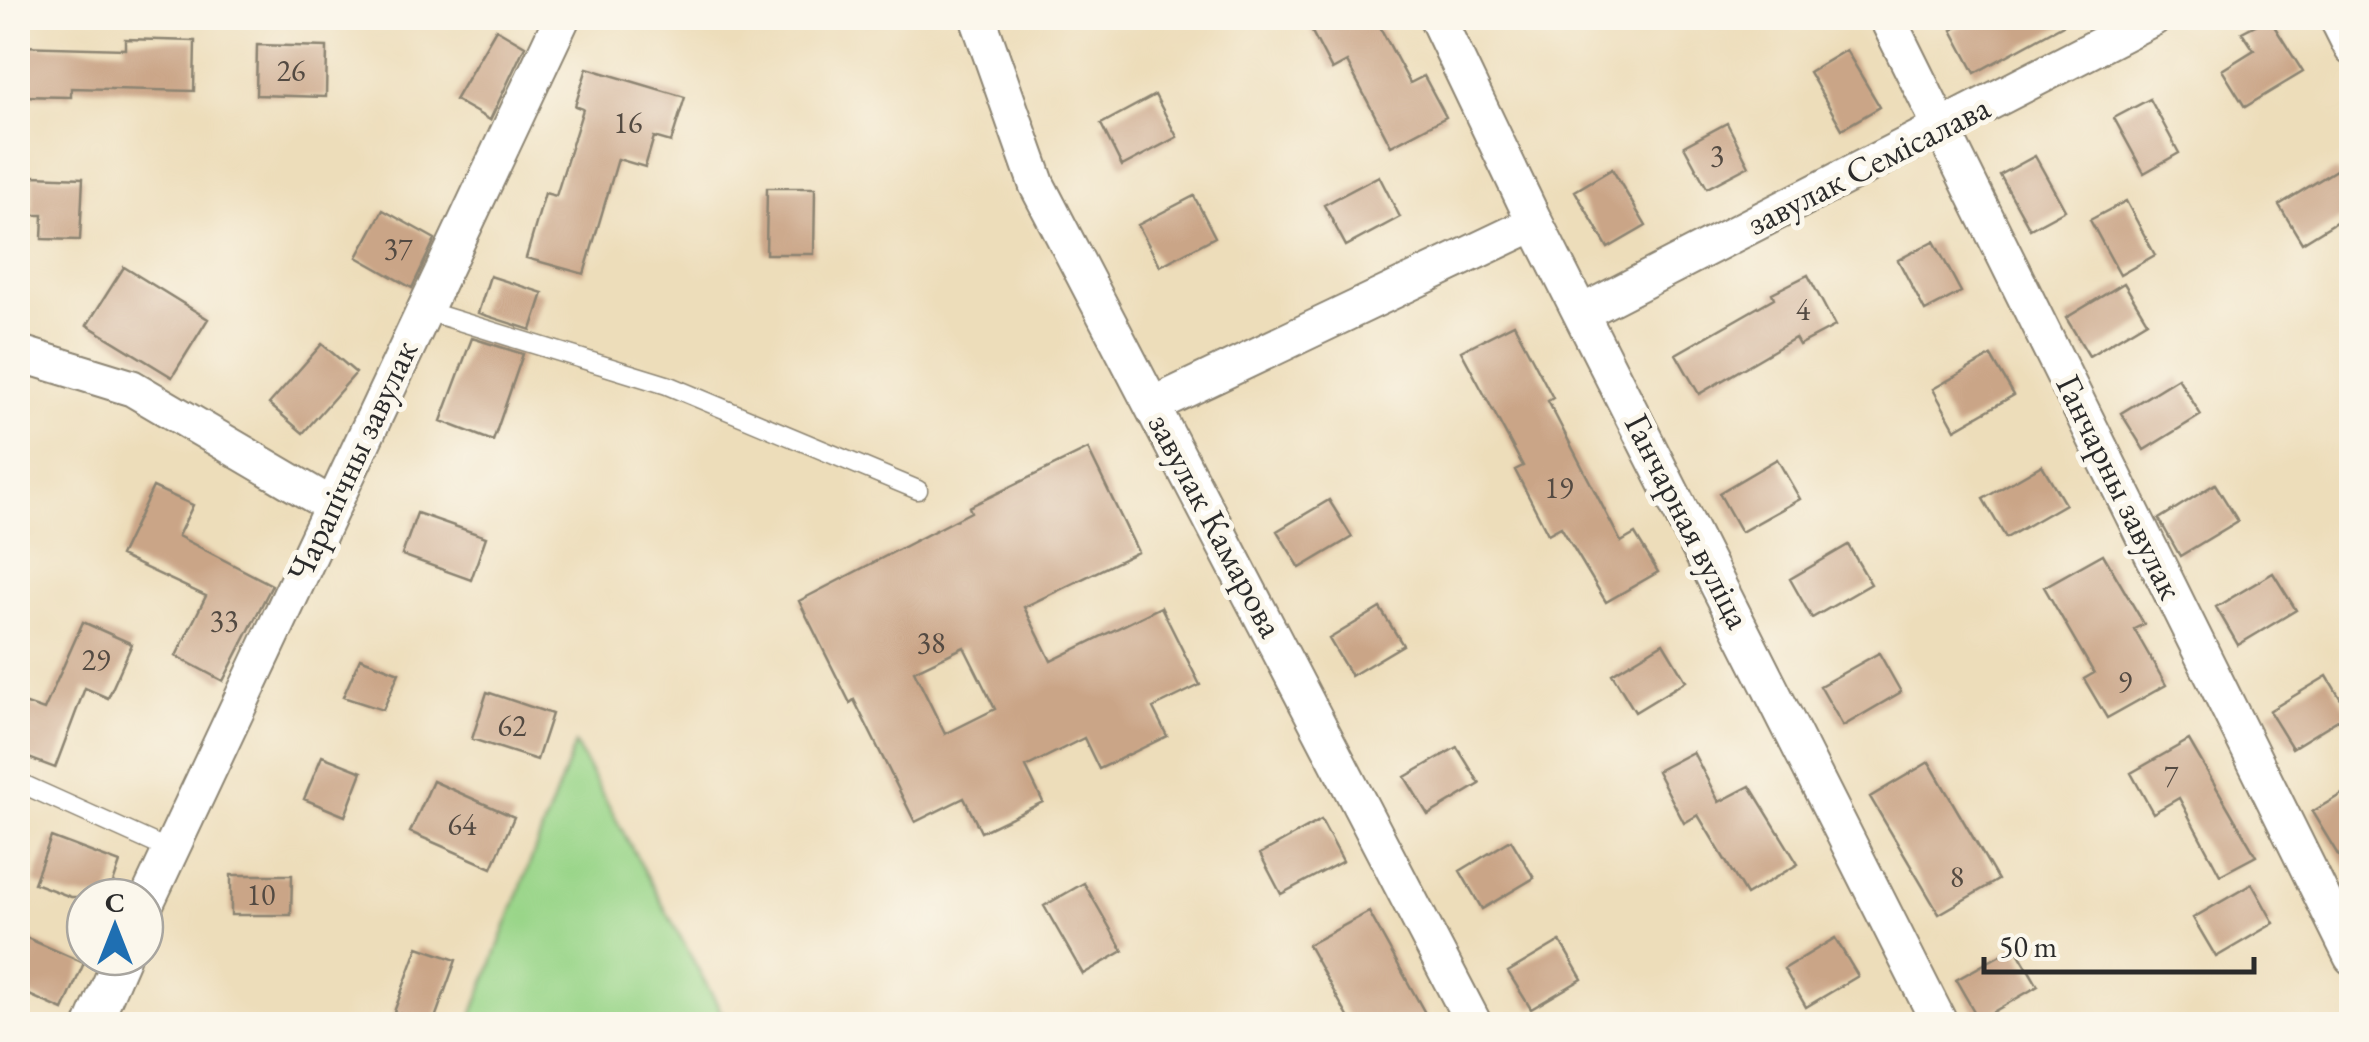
<svg xmlns="http://www.w3.org/2000/svg" width="2369" height="1042" viewBox="0 0 2369 1042" font-family="'EB Garamond',serif">
<style>
.green{fill:#9ad589;stroke:#62805a;stroke-width:2.5}
.building{fill:#caa587;fill-rule:evenodd}
.lines{fill:none;stroke-linecap:round;stroke-linejoin:round}
.service-casing{stroke:#8c8472;stroke-width:21}
.minor-casing{stroke:#8c8472;stroke-width:39}
.service{stroke:#fff;stroke-width:18}
.minor{stroke:#fff;stroke-width:35}
.labels{text-anchor:middle;stroke-width:10;stroke-linejoin:round;paint-order:stroke}
.number-label{font-size:30px;fill:#534a42}
.street-label{font-size:35px;fill:#2b2b2b;stroke:#fbf7ec}
</style>
<rect width="100%" height="100%" fill="#fbf7ec"/>
<filter id="ink" filterUnits="userSpaceOnUse"><feTurbulence type="fractalNoise" baseFrequency=".01" numOctaves="2"/><feDisplacementMap in="SourceGraphic" scale="20" xChannelSelector="R" yChannelSelector="G"/><feConvolveMatrix kernelMatrix="1 2 1 2 8 2 1 2 1" color-interpolation-filters="sRGB"/></filter>
<filter id="wash" filterUnits="userSpaceOnUse"><feTurbulence type="fractalNoise" baseFrequency=".0048" numOctaves="4" result="noise"/><feDisplacementMap in="SourceGraphic" scale="40" xChannelSelector="R" yChannelSelector="G"/><feGaussianBlur stdDeviation="2.25" result="paint"/><feColorMatrix in="noise" values="0 0 0 0 0 0 0 0 0 0 0 0 0 0 0 0 0 1.4 0 .05"/><feComposite in="paint" operator="in"/></filter>
<g filter="url(#wash)">
<rect width="100%" height="100%" fill="#edddba"/>
<!-- green -->
<path class="green" d="M 575,744 L 728,1024 L 469,1024 Z"/>
<g id="blocks">
<!-- building -->
<path class="building" d="M 1331,18 L 1375,18 L 1410,83 L 1424,76 L 1446,117 L 1391,146 L 1347,62 L 1332,70 L 1310,28 Z
M 1974,18 L 2076,18 L 1975,73 L 1952,30 Z
M 2269,18 L 2303,72 L 2245,107 L 2222,70 L 2254,50 L 2242,32 Z
M 496,29 L 525,46 L 490,120 L 455,100 Z
M 125,39 L 195,41 L 194,91 L 71,88 L 71,97 L 18,96 L 18,46 L 125,49 Z
M 257,45 L 327,47 L 326,97 L 256,95 Z
M 1846,50 L 1880,107 L 1842,129 L 1809,72 Z
M 587,68 L 685,97 L 671,142 L 654,137 L 645,167 L 618,159 L 584,274 L 526,258 L 545,193 L 556,196 L 583,109 L 575,106 Z
M 1155,95 L 1177,137 L 1122,166 L 1101,124 Z
M 2150,99 L 2179,153 L 2144,173 L 2114,118 Z
M 1727,123 L 1749,166 L 1707,188 L 1684,146 Z
M 2035,156 L 2065,210 L 2030,229 L 2000,175 Z
M 1612,169 L 1646,226 L 1608,248 L 1575,191 Z
M 2336,170 L 2352,195 L 2352,212 L 2302,243 L 2279,205 Z
M 33,176 L 83,178 L 80,240 L 42,239 L 43,215 L 32,215 Z
M 1379,176 L 1400,217 L 1346,246 L 1324,205 Z
M 767,188 L 815,188 L 814,254 L 766,254 Z
M 1194,196 L 1215,237 L 1160,266 L 1138,225 Z
M 2126,201 L 2155,255 L 2120,275 L 2090,220 Z
M 383,210 L 435,239 L 412,288 L 357,257 Z
M 1934,241 L 1961,292 L 1925,311 L 1898,260 Z
M 124,267 L 208,319 L 172,377 L 87,325 Z
M 1808,275 L 1835,326 L 1799,345 L 1795,338 L 1699,394 L 1676,354 L 1774,298 L 1772,293 Z
M 490,276 L 543,293 L 531,330 L 478,313 Z
M 2124,283 L 2147,321 L 2089,356 L 2066,318 Z
M 1514,324 L 1553,398 L 1548,401 L 1621,542 L 1635,534 L 1658,572 L 1606,602 L 1561,527 L 1548,534 L 1515,470 L 1523,466 L 1461,351 Z
M 472,338 L 523,354 L 493,441 L 441,421 Z
M 322,344 L 356,373 L 303,433 L 269,404 Z
M 1991,356 L 2014,395 L 1955,429 L 1933,389 Z
M 2178,378 L 2201,415 L 2144,450 L 2121,413 Z
M 1088,449 L 1138,552 L 1024,607 L 1051,661 L 1161,607 L 1200,685 L 1153,708 L 1167,736 L 1099,769 L 1084,738 L 1026,767 L 1043,802 L 981,832 L 964,798 L 915,822 L 854,700 L 850,703 L 799,601 L 971,512 L 969,507 ZM 964,647 L 995,709 L 945,734 L 914,671 Z
M 1777,459 L 1800,499 L 1741,532 L 1719,493 Z
M 2042,465 L 2065,504 L 2006,538 L 1983,499 Z
M 2215,484 L 2238,521 L 2180,556 L 2159,519 Z
M 153,487 L 193,505 L 178,536 L 272,585 L 223,681 L 176,656 L 206,596 L 120,556 Z
M 1329,500 L 1352,537 L 1300,568 L 1277,531 Z
M 417,513 L 486,537 L 471,580 L 402,555 Z
M 1848,545 L 1871,584 L 1812,618 L 1790,579 Z
M 2103,554 L 2144,624 L 2134,629 L 2166,685 L 2107,718 L 2084,679 L 2094,673 L 2044,587 Z
M 2273,573 L 2296,610 L 2238,645 L 2216,607 Z
M 1380,608 L 1403,645 L 1351,676 L 1329,639 Z
M 83,622 L 132,644 L 108,698 L 85,688 L 55,768 L 18,754 L 18,701 L 44,710 Z
M 1663,643 L 1686,681 L 1635,712 L 1612,674 Z
M 1879,653 L 1901,692 L 1843,726 L 1820,686 Z
M 360,658 L 399,673 L 383,710 L 343,697 Z
M 2327,676 L 2349,713 L 2292,748 L 2269,711 Z
M 487,692 L 552,714 L 537,760 L 472,739 Z
M 2189,740 L 2256,856 L 2220,875 L 2179,798 L 2153,813 L 2131,773 Z
M 1457,747 L 1480,784 L 1428,815 L 1405,777 Z
M 1693,752 L 1719,802 L 1750,786 L 1798,864 L 1746,895 L 1698,815 L 1684,823 L 1657,771 Z
M 322,756 L 362,772 L 345,816 L 304,799 Z
M 1929,762 L 1998,880 L 1939,914 L 1870,797 Z
M 433,781 L 514,817 L 492,868 L 410,832 Z
M 2352,788 L 2352,878 L 2312,812 Z
M 1321,820 L 1343,861 L 1281,894 L 1260,854 Z
M 51,837 L 120,863 L 108,897 L 71,897 L 34,883 Z
M 1511,840 L 1534,878 L 1482,909 L 1460,871 Z
M 231,875 L 292,875 L 291,915 L 231,915 Z
M 1084,883 L 1123,951 L 1083,974 L 1044,906 Z
M 2252,884 L 2274,923 L 2216,957 L 2193,918 Z
M 1369,912 L 1426,1015 L 1408,1024 L 1352,1024 L 1308,945 Z
M 18,934 L 84,963 L 63,1010 L 18,990 Z
M 1835,938 L 1858,976 L 1806,1007 L 1784,969 Z
M 1560,941 L 1582,979 L 1531,1009 L 1508,972 Z
M 418,947 L 456,960 L 433,1024 L 394,1012 Z
M 2015,947 L 2038,986 L 1979,1020 L 1956,980 Z"/>
</g>
</g>
<g filter="url(#ink)">
<use href="#blocks" fill-opacity="0" stroke="#8c8472" stroke-width="2.5"/>
<g class="lines">
<!-- service casing -->
<g class="service-casing">
<path id="service" d="M 423,310 L 667,385 L 918,490
M 18,782 L 169,850"/>
</g>
<!-- minor casing -->
<g class="minor-casing">
<path id="minor" d="M 978,18 L 1037,185 L 1474,1024
M 1437,18 L 1535,223 L 1940,1024
M 1887,18 L 2352,957
M 2337,18 L 2352,48
M 1583,312 L 2153,18
M 18,353 L 132,388 L 331,505
M 1153,405 L 1535,223
M 145,905 L 562,18
M 93,1024 L 122,957"/>
</g>
<!-- service -->
<use href="#service" class="service"/>
<!-- minor -->
<use href="#minor" class="minor"/>
</g>
</g>
<g class="labels">
<!-- number labels -->
<g class="number-label">
<text x="291" y="81">26</text>
<text x="628" y="133">16</text>
<text x="1717" y="166">3</text>
<text x="398" y="259">37</text>
<text x="1803" y="320">4</text>
<text x="1559" y="498">19</text>
<text x="224" y="631">33</text>
<text x="931" y="653">38</text>
<text x="96" y="670">29</text>
<text x="2125" y="692">9</text>
<text x="512" y="736">62</text>
<text x="2171" y="786">7</text>
<text x="462" y="835">64</text>
<text x="1957" y="887">8</text>
<text x="261" y="905">10</text>
</g>
<!-- street labels -->
<g class="street-label">
<text transform="translate(1868 165) rotate(-27)" y="12">завулак Семісалава</text>
<text transform="translate(352 461) rotate(-65)" y="12">Чарапічны завулак</text>
<text transform="translate(2120 487) rotate(64)" y="12">Ганчарны завулак</text>
<text transform="translate(1688 521) rotate(63)" y="12">Ганчарная вуліца</text>
<text transform="translate(1216 525) rotate(62)" y="12">завулак Камарова</text>
</g>
</g>
<!-- margin -->
<rect width="2369" height="1042" fill="none" stroke="#fbf7ec" stroke-width="60"/>
<!-- north arrow -->
<g transform="translate(115 927)"><circle r="48" fill="#fbf7ec" stroke="#a8a59f" stroke-width="2.5"/>
<path d="M0-8L18 38L0 25L-18 38Z" fill="#1f6fb2"/>
<text y="-15" font-size="28" font-weight="bold" text-anchor="middle" fill="#2b2b2b">С</text>
</g>
<!-- scale -->
<path d="M1984 957v15h270v-15" fill="none" stroke="#2b2b2b" stroke-width="5"/>
<text x="1999" y="957" font-size="30" fill="#2b2b2b" stroke="#fbf7ec" stroke-width="8" paint-order="stroke">50 m</text>
</svg>
